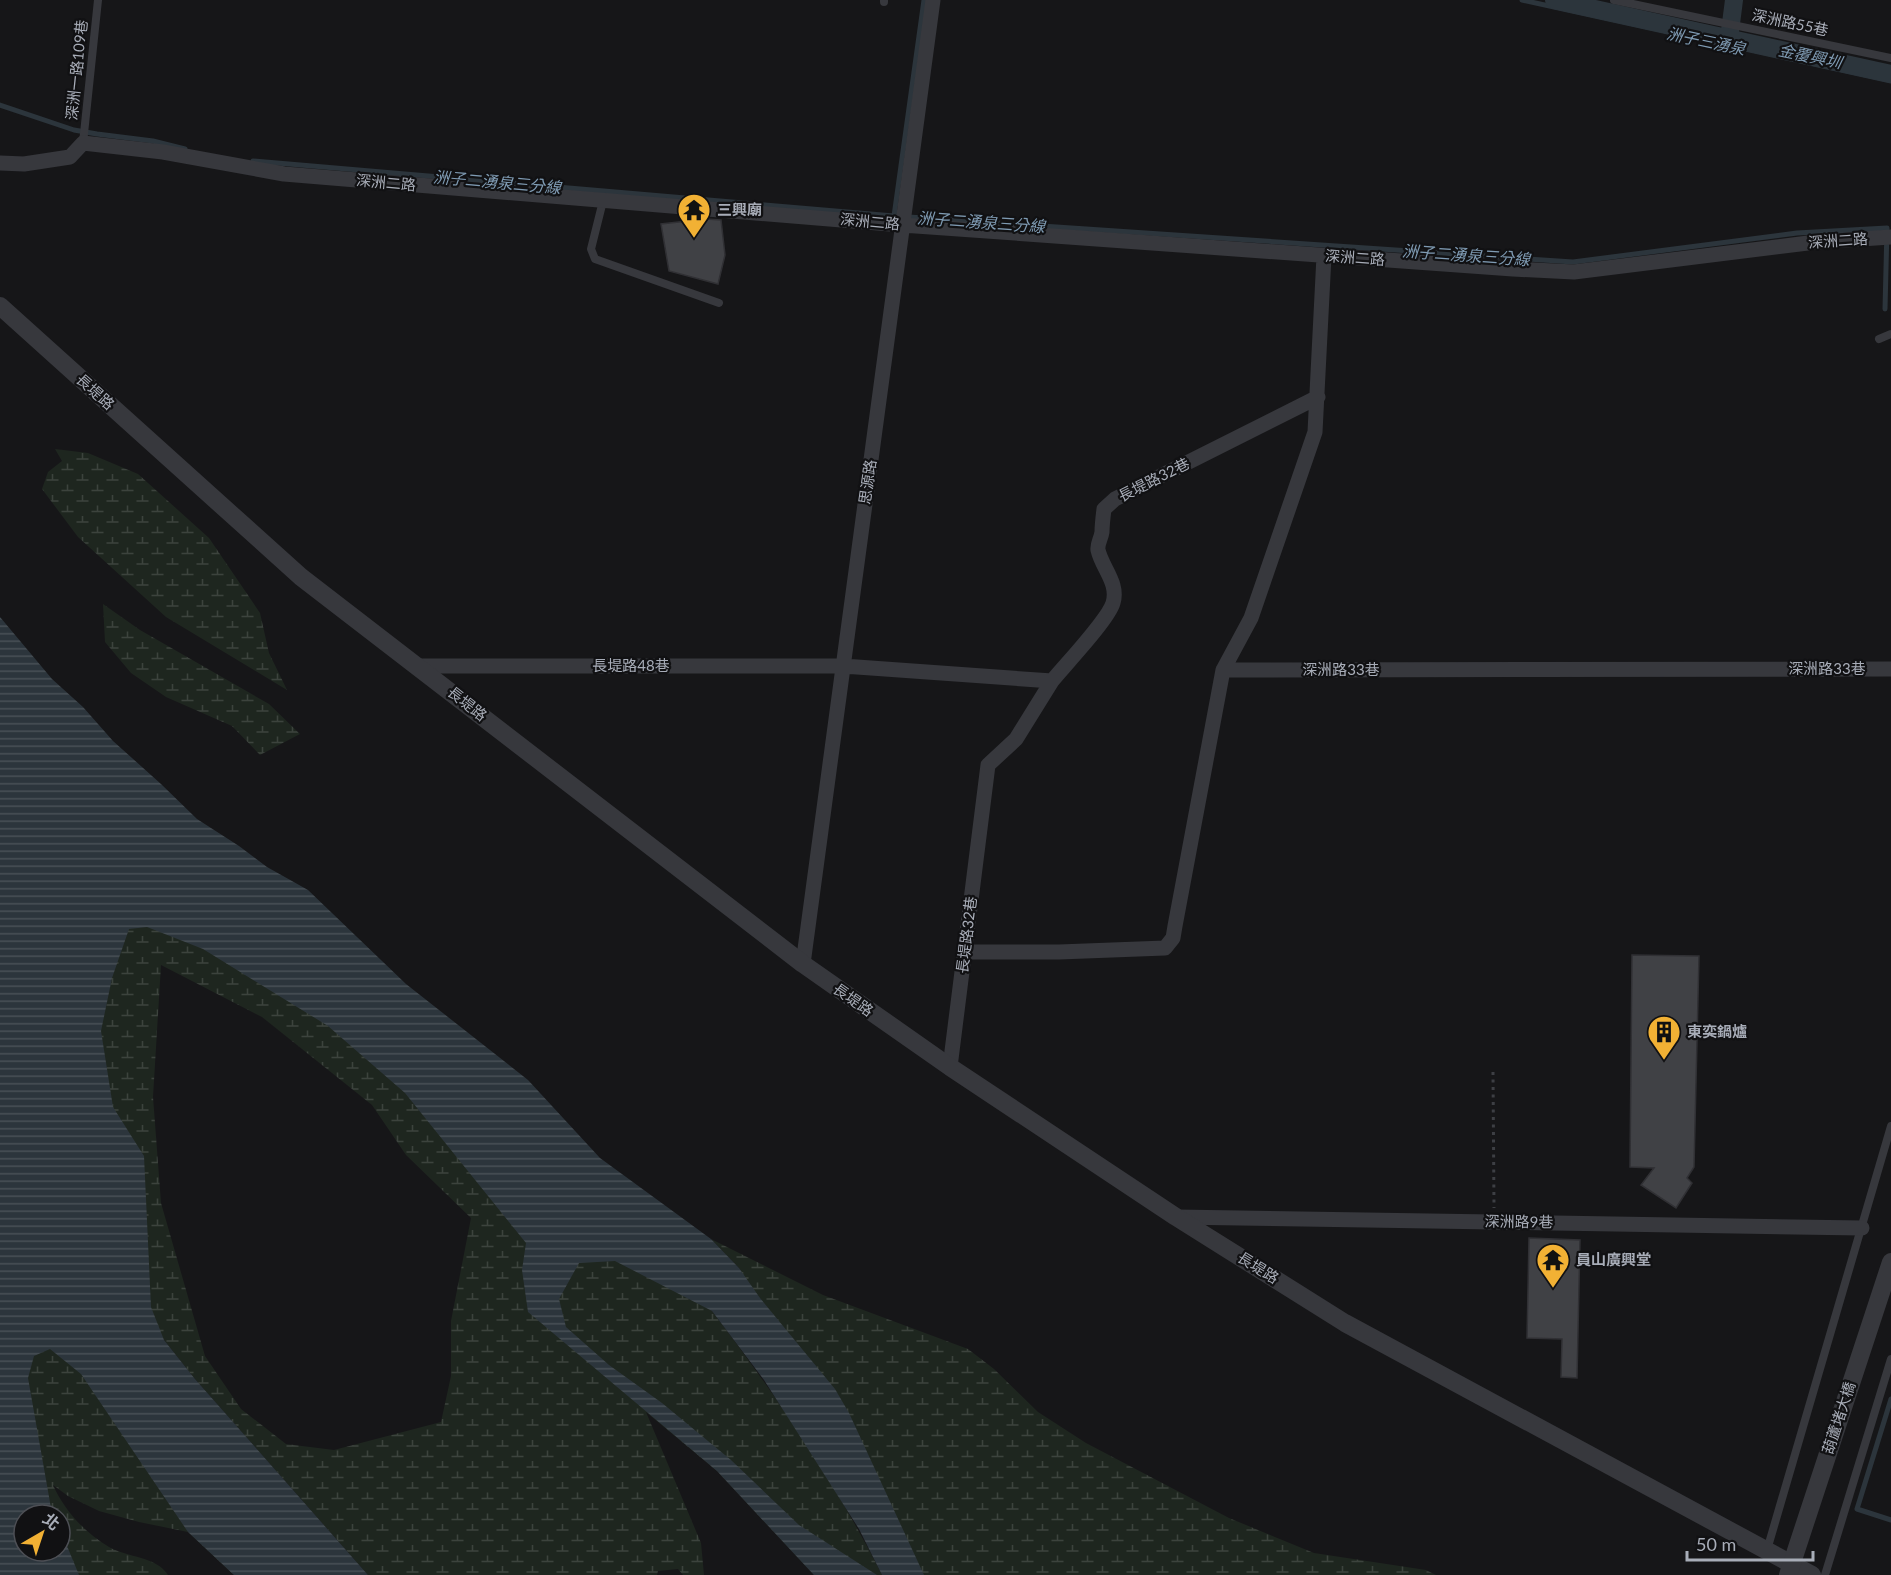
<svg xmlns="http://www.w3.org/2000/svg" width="1891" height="1575" viewBox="0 0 1891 1575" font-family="Lato,'Noto Sans TC',sans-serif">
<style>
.wetland{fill:url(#wetland-marsh);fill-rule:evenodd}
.water{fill:url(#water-rules)}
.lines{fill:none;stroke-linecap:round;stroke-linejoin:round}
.stream{stroke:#2c353c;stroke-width:5}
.canal{stroke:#2c353c;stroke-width:18}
.building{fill:#404145;stroke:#303034;stroke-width:1.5}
.path{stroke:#3d3f44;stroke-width:3;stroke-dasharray:3 4.5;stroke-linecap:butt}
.service{stroke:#37383d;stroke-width:8}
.minor{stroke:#37383d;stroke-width:15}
.tertiary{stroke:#37383d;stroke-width:18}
.tertiary-bridge{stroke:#37383d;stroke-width:18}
.labels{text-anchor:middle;stroke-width:4.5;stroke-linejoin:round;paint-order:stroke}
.street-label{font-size:15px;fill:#a8adb8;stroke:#111113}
.poi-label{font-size:15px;font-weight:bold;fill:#a8adb8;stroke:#111113;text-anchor:start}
.water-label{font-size:16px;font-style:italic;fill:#7f9bb3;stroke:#111113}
</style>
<defs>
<pattern id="wetland-marsh" width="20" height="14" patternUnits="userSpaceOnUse" patternTransform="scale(1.5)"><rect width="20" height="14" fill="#1e261f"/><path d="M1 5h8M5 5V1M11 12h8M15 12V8" fill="none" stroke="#3c433d"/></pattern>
<pattern id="water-rules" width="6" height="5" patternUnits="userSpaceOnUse" patternTransform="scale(1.5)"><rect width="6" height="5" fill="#2c353c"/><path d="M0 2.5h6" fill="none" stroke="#485056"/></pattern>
</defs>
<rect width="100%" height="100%" fill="#161618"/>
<!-- wetland -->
<path class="wetland" d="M 55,449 L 88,453 L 138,474 L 209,538 L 260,613 L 269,653 L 287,690 L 166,617 L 78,537 L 42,489 L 48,472 L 62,461 Z
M 103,604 L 140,630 L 269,704 L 300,734 L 260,755 L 232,726 L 166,697 L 131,673 L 105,642 Z
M 84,760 L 712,1311 C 775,1394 835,1482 882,1575 L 814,1575 L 717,1471 L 646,1412 L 701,1543 L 704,1575 L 683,1575 L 678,1569 L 658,1571 L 657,1575 L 368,1575 L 195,1379 L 164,1340 L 107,1237 ZM 161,965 L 262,1017 L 372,1105 L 406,1155 L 471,1218 L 451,1321 L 451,1376 L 441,1422 L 334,1450 L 286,1444 L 241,1409 L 205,1356 L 161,1203 L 153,1097 Z
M 711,1239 L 823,1295 L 968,1349 L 994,1369 L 1038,1412 L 1086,1443 L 1229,1518 L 1314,1553 L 1426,1570 L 1436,1575 L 912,1575 L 739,1268 Z
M 32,1272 L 234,1575 L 188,1532 L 139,1522 L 99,1511 L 68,1496 L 53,1485 C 64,1510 85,1533 109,1547 C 128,1558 156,1556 168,1575 L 38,1575 L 60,1551 L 60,1515 L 29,1515 L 20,1400 Z"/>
<!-- water -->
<path class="water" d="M 0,617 L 52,679 L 83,707 L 113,741 L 161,784 L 197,819 L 239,846 L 267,867 L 308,890 L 406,984 L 528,1080 L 600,1158 L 711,1239 L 739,1268 L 760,1298 L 835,1389 L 849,1413 L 924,1575 L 882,1575 L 859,1529 L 764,1380 L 712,1311 L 615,1261 L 579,1263 L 559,1299 L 566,1327 L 609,1365 L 662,1403 L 731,1460 L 799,1525 L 877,1575 L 814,1575 L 717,1471 L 528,1312 L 522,1270 L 526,1243 L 405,1093 L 328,1026 L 203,949 L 147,927 L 129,929 L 112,978 L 101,1031 L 113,1107 L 144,1156 L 151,1307 L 164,1340 L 195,1379 L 368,1575 L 234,1575 L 188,1532 L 81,1374 L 50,1349 L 34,1356 L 28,1378 L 51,1508 L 54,1515 L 24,1515 L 24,1551 L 60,1551 L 60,1529 L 79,1575 L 0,1575 Z"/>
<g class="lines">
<!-- stream -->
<path class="stream" d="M 1522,0 L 1891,81
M 0,105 L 74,130 L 97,134 L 153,141 L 185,149
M 253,161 L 894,216 L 1573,262 L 1797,233 L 1887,228 L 1885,309
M 894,216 L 924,0
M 1891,1399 L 1857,1509 L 1891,1520"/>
<!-- canal -->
<path class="canal" d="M 1554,0 L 1891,74
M 1729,39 L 1734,0"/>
</g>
<!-- building -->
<path class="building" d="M 706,219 L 721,220 L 725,255 L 718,284 L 669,271 L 661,224 Z
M 1632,955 L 1699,956 L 1694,1167 L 1687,1178 L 1692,1183 L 1676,1208 L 1641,1185 L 1654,1168 L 1630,1167 Z
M 1529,1238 L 1580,1240 L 1577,1378 L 1561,1377 L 1562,1339 L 1527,1338 Z"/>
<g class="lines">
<!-- path -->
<path class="path" d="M 1493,1072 L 1494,1208"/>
<!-- service -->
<path class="service" d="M 1614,0 L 1891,58
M 884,2 L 884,0
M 83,143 L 98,0
M 603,201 L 591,249 L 595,259 L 719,303
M 1879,339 L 1891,334
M 1767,1550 L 1891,1126
M 1825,1575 L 1891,1359"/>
<!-- minor -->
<path class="minor" d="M 0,163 L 24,164 L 70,157 L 83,143 L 163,152 L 284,174 L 902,225 L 1513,269 L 1574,272 L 1816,242 L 1891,237
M 1324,256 L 1315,432 L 1251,618 L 1223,670 L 1891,669
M 418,666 L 843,666 L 1052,681 L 1016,739 L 988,765 L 950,1067
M 1052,681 C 1065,665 1108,620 1113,603 C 1119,583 1102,568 1098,550 C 1097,544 1101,539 1102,532 C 1102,525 1103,517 1104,509 L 1115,499 L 1318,397
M 965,952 L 1059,952 L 1165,948 L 1173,938 L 1175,926 L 1223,670
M 803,964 L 933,0
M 1176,1217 L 1862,1228"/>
<!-- tertiary -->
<path class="tertiary" d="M 0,306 L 301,577 L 803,964 L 950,1067 L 1176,1217 L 1345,1323 L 1812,1575"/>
<!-- tertiary-bridge -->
<path class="tertiary-bridge" d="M 1788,1575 L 1891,1262"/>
</g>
<!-- icons -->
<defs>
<g id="temple-pin" transform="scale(1.725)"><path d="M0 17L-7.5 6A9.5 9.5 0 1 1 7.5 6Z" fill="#f2b134" stroke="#111113"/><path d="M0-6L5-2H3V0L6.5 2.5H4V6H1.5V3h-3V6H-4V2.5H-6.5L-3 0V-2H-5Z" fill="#111"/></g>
<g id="building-pin" transform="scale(1.725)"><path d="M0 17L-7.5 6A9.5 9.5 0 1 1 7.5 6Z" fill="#f2b134" stroke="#111113"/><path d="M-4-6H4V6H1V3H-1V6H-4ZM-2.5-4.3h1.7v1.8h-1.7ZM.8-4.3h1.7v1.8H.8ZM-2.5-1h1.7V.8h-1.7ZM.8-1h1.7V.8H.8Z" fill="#111"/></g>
</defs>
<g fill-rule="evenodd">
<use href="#temple-pin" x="694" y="210"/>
<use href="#building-pin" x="1664" y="1032"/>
<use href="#temple-pin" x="1553" y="1260"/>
</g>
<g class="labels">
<!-- street labels -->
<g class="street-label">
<text transform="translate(1790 23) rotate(12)" y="5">深洲路55巷</text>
<text transform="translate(77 70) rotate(-84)" y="5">深洲一路109巷</text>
<text transform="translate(386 183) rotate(5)" y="5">深洲二路</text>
<text transform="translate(870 222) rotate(5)" y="5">深洲二路</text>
<text transform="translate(1838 241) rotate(-4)" y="5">深洲二路</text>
<text transform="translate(1355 258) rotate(4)" y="5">深洲二路</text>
<text transform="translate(95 392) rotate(42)" y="5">長堤路</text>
<text transform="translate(1154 480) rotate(-27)" y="5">長堤路32巷</text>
<text transform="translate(868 482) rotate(-82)" y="5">思源路</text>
<text x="631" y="671">長堤路48巷</text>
<text x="1827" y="674">深洲路33巷</text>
<text x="1341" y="675">深洲路33巷</text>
<text transform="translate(467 704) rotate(38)" y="5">長堤路</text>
<text transform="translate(967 935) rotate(-83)" y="5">長堤路32巷</text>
<text transform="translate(853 1000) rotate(35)" y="5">長堤路</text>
<text transform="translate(1519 1222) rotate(1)" y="5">深洲路9巷</text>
<text transform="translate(1258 1268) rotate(32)" y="5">長堤路</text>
<text transform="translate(1839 1418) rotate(-72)" y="5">葫蘆堵大橋</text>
</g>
<!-- poi labels -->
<g class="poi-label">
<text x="717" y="215">三興廟</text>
<text x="1687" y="1037">東奕鍋爐</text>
<text x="1576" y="1265">員山廣興堂</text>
</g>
<!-- water labels -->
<g class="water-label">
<text transform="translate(1706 41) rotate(12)" y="6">洲子三湧泉</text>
<text transform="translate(1810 56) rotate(12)" y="6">金覆興圳</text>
<text transform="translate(497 182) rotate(5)" y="6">洲子二湧泉三分線</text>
<text transform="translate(981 222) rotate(4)" y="6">洲子二湧泉三分線</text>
<text transform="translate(1466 255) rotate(4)" y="6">洲子二湧泉三分線</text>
</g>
</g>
<!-- north arrow -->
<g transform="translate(42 1533) rotate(39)"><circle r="28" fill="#111113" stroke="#4d4f55" stroke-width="1.5"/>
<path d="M0-4.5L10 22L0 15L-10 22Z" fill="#f2b134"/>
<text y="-9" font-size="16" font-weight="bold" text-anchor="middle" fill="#a8adb8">北</text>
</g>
<!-- scale -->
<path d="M1687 1551v9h126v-9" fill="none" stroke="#a8adb8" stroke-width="3"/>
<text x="1696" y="1551" font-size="18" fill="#a8adb8" stroke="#111113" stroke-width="4.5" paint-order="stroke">50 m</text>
</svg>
